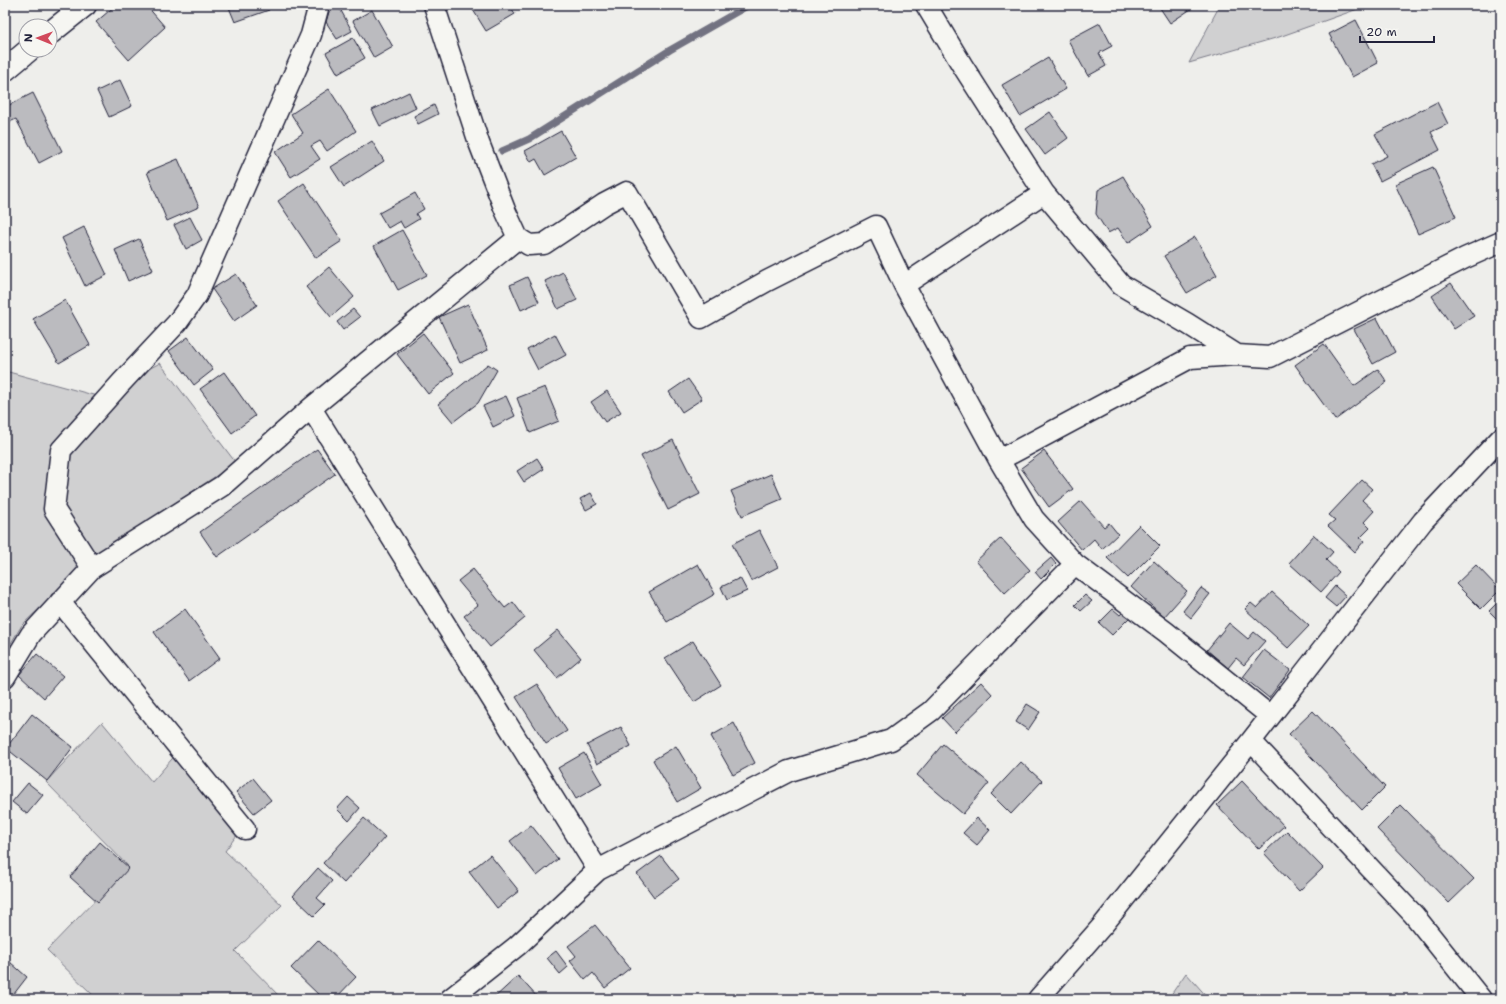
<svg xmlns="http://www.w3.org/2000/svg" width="1506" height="1004" viewBox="0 0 1506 1004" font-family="'Shantell Sans',sans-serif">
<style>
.green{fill:#d0d0d1;stroke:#797986}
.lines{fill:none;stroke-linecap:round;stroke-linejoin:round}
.stream{stroke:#727281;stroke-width:7}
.building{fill:#bbbbbf;stroke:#22223b}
.minor-casing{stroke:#22223b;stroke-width:23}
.tertiary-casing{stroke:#22223b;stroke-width:25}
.minor{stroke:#f6f6f2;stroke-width:20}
.tertiary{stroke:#f6f6f2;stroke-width:22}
</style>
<rect width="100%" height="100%" fill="#eeeeeb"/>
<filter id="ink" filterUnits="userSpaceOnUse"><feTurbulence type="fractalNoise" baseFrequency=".025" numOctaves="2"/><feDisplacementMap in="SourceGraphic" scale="8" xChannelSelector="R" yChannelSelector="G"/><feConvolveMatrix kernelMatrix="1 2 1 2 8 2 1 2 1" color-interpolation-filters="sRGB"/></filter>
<g filter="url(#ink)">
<!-- green -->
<path class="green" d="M 1220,5 L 1369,5 L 1279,37 L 1189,63 Z
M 160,363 L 236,463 L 97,554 L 22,625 L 5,653 L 5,371 L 97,396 Z
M 102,722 L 152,782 L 178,752 L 243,827 L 225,851 L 282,905 L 235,951 L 282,999 L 97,999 L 47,950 L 128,866 L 46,782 Z
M 1186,973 L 1209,999 L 1168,999 Z"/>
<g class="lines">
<!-- stream -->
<path class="stream" d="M 502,151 L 529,139 L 670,50 L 749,5"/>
</g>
<!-- building -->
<path class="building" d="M 116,5 L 146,5 L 165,27 L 129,60 L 96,22 Z
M 228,5 L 267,5 L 269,10 L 235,22 Z
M 331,5 L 338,5 L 352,31 L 337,39 L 326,22 Z
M 470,5 L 510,5 L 515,14 L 486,31 Z
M 1158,5 L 1197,5 L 1170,23 Z
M 372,10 L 393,47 L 374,58 L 353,21 Z
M 1356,20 L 1378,63 L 1352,77 L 1329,34 Z
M 1100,23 L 1112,46 L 1099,53 L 1106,66 L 1088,76 L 1068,40 Z
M 353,38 L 365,58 L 338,74 L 326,53 Z
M 1048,58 L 1066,89 L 1020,116 L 1002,85 Z
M 120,80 L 132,106 L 109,117 L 97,91 Z
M 329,89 L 356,131 L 327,151 L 320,141 L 311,146 L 320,159 L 291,177 L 275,152 L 303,133 L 291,114 Z
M 409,92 L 416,108 L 380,126 L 372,110 Z
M 33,93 L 62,151 L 39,163 L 16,119 L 6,124 L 5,122 L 5,107 Z
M 1437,102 L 1448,124 L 1431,132 L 1440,150 L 1380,181 L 1371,164 L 1387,156 L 1375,134 Z
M 434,105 L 438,114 L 418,124 L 414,116 Z
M 1050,112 L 1068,138 L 1045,155 L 1026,129 Z
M 561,131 L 576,157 L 545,175 L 536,159 L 531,162 L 525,151 Z
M 372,141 L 384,161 L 344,187 L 331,167 Z
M 178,159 L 199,207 L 167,221 L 147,172 Z
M 1433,167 L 1456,217 L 1418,234 L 1395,184 Z
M 1123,176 L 1153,226 L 1128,243 L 1118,228 L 1108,233 L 1096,214 L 1098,190 Z
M 304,183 L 342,241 L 316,258 L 278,201 Z
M 415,193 L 424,209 L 416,214 L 419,219 L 404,228 L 400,221 L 388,228 L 379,213 Z
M 190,217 L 202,240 L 186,249 L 174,225 Z
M 84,227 L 107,275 L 85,286 L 62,238 Z
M 402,230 L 427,275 L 398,290 L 374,246 Z
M 1195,237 L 1217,275 L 1187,293 L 1164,256 Z
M 139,239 L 153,270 L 128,281 L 115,250 Z
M 329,267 L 354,297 L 331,317 L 306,287 Z
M 563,272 L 577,300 L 558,309 L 545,281 Z
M 236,274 L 257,305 L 234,321 L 212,289 Z
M 527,277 L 539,302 L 521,310 L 510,285 Z
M 1451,283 L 1474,316 L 1454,329 L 1432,296 Z
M 65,300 L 90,345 L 59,363 L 33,319 Z
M 468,304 L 488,350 L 460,363 L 439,317 Z
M 353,309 L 360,317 L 343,330 L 337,322 Z
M 1377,318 L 1395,352 L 1373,364 L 1354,329 Z
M 423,333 L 454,373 L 428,394 L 397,354 Z
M 555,334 L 566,355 L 538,370 L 527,349 Z
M 188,337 L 213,370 L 194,385 L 169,351 Z
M 1324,344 L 1354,386 L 1378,369 L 1387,382 L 1335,420 L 1295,365 Z
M 488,364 L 497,370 L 478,403 L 453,422 L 438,404 Z
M 224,372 L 255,416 L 232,433 L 200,389 Z
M 688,379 L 702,399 L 682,412 L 669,392 Z
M 545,387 L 559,421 L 530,433 L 517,398 Z
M 607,391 L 621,412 L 605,422 L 591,402 Z
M 506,396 L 515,416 L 493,427 L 483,406 Z
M 673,440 L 700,494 L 668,510 L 641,456 Z
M 317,449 L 335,474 L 217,557 L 200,532 Z
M 1044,451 L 1073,489 L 1049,507 L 1021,468 Z
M 537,458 L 544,469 L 524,482 L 517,471 Z
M 771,474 L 782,499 L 742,516 L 731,491 Z
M 1362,480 L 1372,489 L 1362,500 L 1374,511 L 1364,522 L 1370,528 L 1360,538 L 1364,541 L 1355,552 L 1328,526 L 1335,520 L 1329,515 Z
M 591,493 L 597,504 L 586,510 L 580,499 Z
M 1081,501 L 1104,527 L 1109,523 L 1118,534 L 1102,549 L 1094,539 L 1082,550 L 1058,522 Z
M 1139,525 L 1160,546 L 1128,578 L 1107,558 Z
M 759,530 L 778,567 L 751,581 L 732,544 Z
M 1314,535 L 1333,552 L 1326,560 L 1339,572 L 1321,592 L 1289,563 Z
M 1001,538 L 1030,570 L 1005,593 L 976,561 Z
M 1051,558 L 1056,564 L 1041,579 L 1035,572 Z
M 1154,561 L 1187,591 L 1164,617 L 1131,587 Z
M 698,564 L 715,594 L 667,622 L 649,592 Z
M 1476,565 L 1500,590 L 1481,609 L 1456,584 Z
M 473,569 L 505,608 L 513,602 L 525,618 L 490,647 L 464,616 L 478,605 L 458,581 Z
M 740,578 L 747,591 L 727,600 L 721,587 Z
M 1335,586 L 1346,596 L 1336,607 L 1325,598 Z
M 1201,588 L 1210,594 L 1191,618 L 1183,611 Z
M 1272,592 L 1309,626 L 1288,648 L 1245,609 L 1251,603 L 1257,608 Z
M 1085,595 L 1092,601 L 1081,611 L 1075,605 Z
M 1501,599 L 1501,623 L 1489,611 Z
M 185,609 L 220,658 L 189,681 L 154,632 Z
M 1113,609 L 1120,615 L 1126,609 L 1132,615 L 1112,635 L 1099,623 Z
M 1229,623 L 1248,639 L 1254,632 L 1265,641 L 1244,665 L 1236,658 L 1228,668 L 1207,650 Z
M 558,630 L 581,658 L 557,678 L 534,650 Z
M 693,641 L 721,685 L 694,702 L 665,658 Z
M 1264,650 L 1290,670 L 1269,698 L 1243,677 Z
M 37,654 L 63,676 L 44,698 L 19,675 Z
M 981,682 L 993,695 L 955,732 L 942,718 Z
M 537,684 L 567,731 L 546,744 L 516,697 Z
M 1027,704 L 1040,712 L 1028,730 L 1016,722 Z
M 1313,711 L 1385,787 L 1362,810 L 1289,734 Z
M 32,714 L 73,747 L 47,781 L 6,748 Z
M 734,723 L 755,763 L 733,775 L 711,736 Z
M 621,727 L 631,746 L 597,764 L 587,745 Z
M 943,744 L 989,783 L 963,814 L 917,775 Z
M 676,746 L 701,788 L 677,802 L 653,760 Z
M 584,753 L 602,784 L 576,799 L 558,768 Z
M 1021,762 L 1042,781 L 1011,814 L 991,794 Z
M 253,778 L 271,800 L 254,813 L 236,792 Z
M 1242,781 L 1284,826 L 1259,849 L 1217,805 Z
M 28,783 L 43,795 L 27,814 L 12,802 Z
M 348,797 L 360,808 L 349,821 L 337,809 Z
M 1401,805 L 1474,879 L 1449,903 L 1377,829 Z
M 364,818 L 385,837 L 344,883 L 323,863 Z
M 977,818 L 990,830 L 977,845 L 963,833 Z
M 531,825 L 558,859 L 537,876 L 510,841 Z
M 1287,831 L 1323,868 L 1299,891 L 1264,853 Z
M 100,842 L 129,868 L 98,902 L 70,877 Z
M 490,855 L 519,891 L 497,908 L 469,872 Z
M 661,856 L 679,879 L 654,897 L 637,874 Z
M 318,868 L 332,881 L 317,898 L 325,905 L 314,916 L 293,896 Z
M 595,925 L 630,968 L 605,988 L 593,973 L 585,980 L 570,961 L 576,956 L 568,946 Z
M 318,940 L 356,977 L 335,999 L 323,999 L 291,968 Z
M 556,951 L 568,967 L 560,974 L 547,958 Z
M 10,962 L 27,977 L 10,999 L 5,999 L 5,968 Z
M 518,976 L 539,999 L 493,999 Z"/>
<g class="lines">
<!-- minor casing -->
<g class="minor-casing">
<path id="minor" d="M 434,5 L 479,143 L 505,210 L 518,238 L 529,245 L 544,244 L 604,204 L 627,192 L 701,318 L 767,281 L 876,226 L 904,285 L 999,460 L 1034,519 L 1075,564 L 1166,632 L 1270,716
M 926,5 L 962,65 L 1044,193 L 1121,285 L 1188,324 L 1237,355
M 904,285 L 1044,193
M 311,408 L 598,870
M 999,460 L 1190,358 L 1237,355 L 1270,357 L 1465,258 L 1501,242
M 92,568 L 54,509 L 61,450 L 121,383 L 177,323 L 197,295 L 311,35 L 319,5
M 60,602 L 245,829
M 5,677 L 31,634 L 92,568 L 222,486 L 311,408 L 518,238
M 1251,741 L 1414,915 L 1481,999
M 450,999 L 517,946 L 598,870 L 789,771 L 891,740 L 931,711 L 1075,564
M 1038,999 L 1103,925 L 1251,741 L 1423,521 L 1501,438"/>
</g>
<!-- tertiary casing -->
<g class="tertiary-casing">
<path id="tertiary" d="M 50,33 L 85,5
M 5,70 L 29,50"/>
</g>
<!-- minor -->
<use href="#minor" class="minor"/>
<!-- tertiary -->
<use href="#tertiary" class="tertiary"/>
</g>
</g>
<!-- margin -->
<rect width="1506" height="1004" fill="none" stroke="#f6f6f2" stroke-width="20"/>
<rect x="10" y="10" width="1486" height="984" fill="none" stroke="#22223b" stroke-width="1.5" filter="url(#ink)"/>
<!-- north arrow -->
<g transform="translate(38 38) rotate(271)"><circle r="19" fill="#f6f6f2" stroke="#a1a1a9"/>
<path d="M0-3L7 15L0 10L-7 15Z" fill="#d1495b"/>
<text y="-6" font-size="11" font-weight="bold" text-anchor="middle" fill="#22223b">N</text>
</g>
<!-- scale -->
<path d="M1360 36v6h74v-6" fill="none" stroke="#22223b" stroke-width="2"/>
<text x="1366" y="36" font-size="12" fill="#22223b" stroke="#f6f6f2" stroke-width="3" paint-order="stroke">20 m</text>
</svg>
